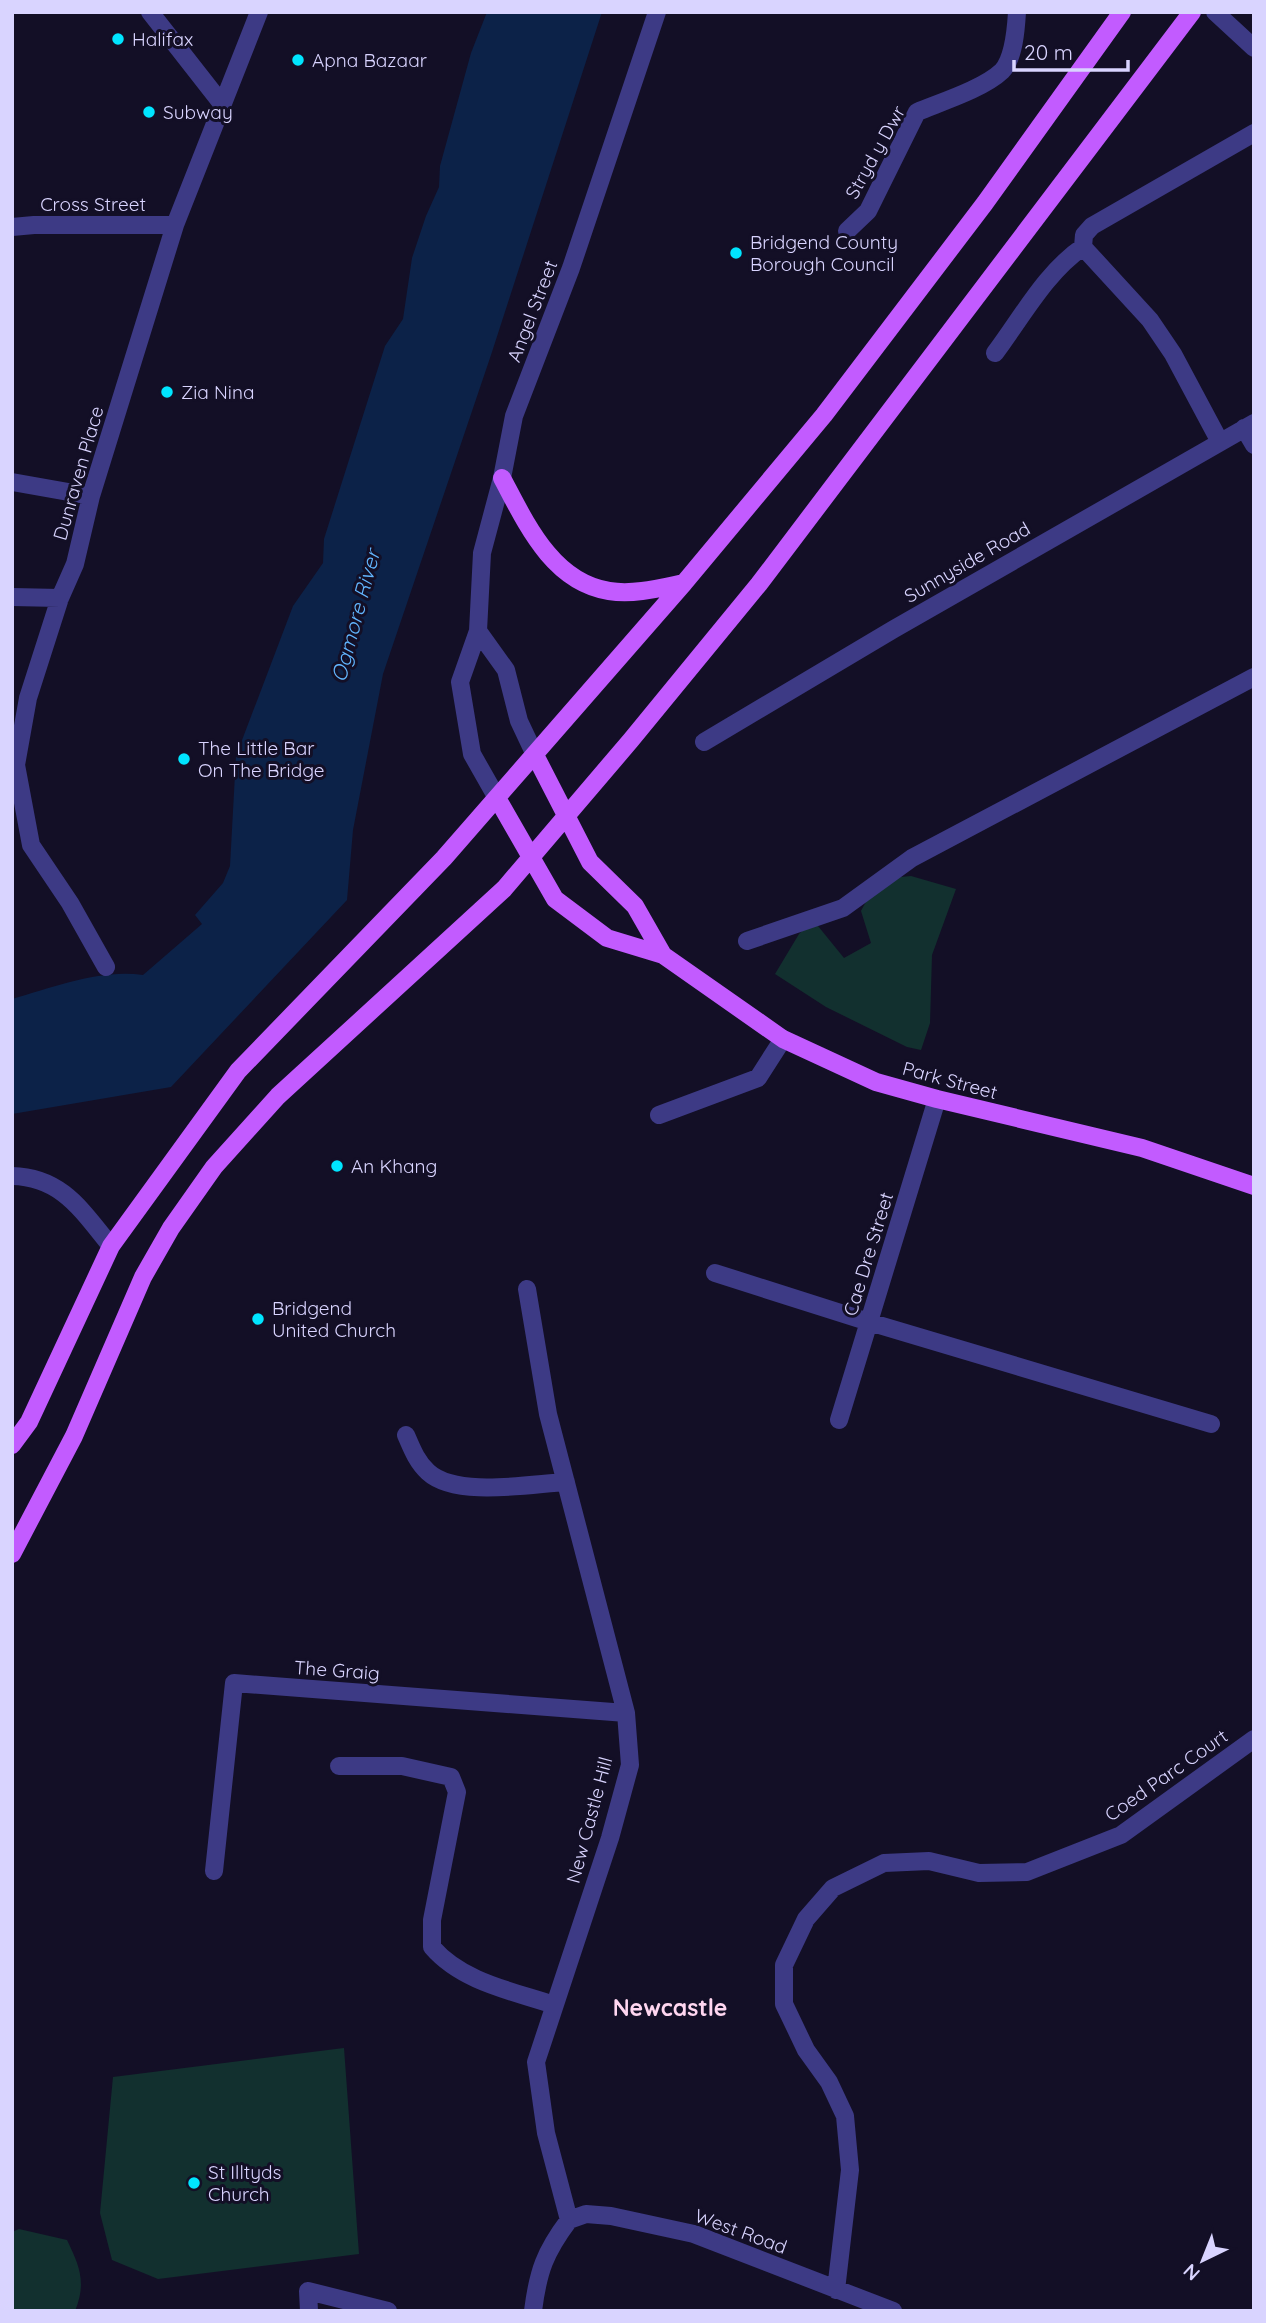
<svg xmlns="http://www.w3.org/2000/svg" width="1266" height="2323" viewBox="0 0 1266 2323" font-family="Quicksand,sans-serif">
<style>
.green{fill:#12302f}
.water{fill:#0c2248}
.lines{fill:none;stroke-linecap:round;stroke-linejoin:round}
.minor{stroke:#3d3a85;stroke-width:18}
.major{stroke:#c25bff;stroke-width:18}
.poi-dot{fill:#00e5ff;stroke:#130f26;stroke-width:2.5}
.labels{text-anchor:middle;stroke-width:6;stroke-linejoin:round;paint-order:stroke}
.poi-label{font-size:19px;fill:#d9d4ff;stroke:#130f26;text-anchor:start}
.street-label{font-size:19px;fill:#d9d4ff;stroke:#130f26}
.water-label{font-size:21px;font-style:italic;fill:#62b6ff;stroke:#130f26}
.quarter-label{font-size:23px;font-weight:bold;fill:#ffd6f0;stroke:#130f26}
</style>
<rect width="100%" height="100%" fill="#130f26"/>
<!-- green -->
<path class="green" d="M 911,876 L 956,889 L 932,955 L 930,1023 L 921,1050 L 907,1047 L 826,1007 L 775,974 L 799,934 L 807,926 L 818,926 L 844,958 L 871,943 L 861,911 C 874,886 882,878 911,876 Z
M 344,2048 L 359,2254 L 158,2279 L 112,2260 L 100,2213 L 113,2077 Z
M 19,2229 L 67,2240 C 79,2265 87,2282 75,2311 L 12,2311 L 12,2232 Z"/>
<!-- water -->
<path class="water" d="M 487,12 L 602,12 L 491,355 L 383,674 L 353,830 L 347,900 L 171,1087 L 12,1114 L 12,999 C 54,987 100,969 143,975 L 202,924 L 195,915 L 223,883 L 230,866 L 236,756 L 293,606 L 323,563 L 324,539 L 385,346 L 403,319 L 412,258 L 426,216 L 439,187 L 440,166 L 471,53 Z"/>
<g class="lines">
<!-- minor -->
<path class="minor" d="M 150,12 L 222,104
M 1215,12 L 1254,48
M 12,227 L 34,225 L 175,225
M 847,231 L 868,211 L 917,112 C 941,102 983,89 1002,71 C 1014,58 1016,29 1017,12
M 995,353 C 1022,317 1046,272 1083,247
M 1244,428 L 1254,445
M 1220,442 L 1173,354 L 1150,320 L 1083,247 L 1084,235 L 1092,226 L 1254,133
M 12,482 L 91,496
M 12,597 L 60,598
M 478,631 L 506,670 L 519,721 L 535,755
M 704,742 L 894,629 L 1254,423
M 497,798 L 472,754 L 460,682 L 478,631 L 482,553 L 502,478 L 514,416 L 571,268 L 657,12
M 747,941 L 843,908 L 912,858 L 1254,677
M 106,967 L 70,903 L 31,845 L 16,765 L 28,698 L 60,598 L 75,564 L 91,496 L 175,225 L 259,12
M 659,1115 L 758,1078 L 783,1039
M 12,1176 C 62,1177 82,1211 111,1246
M 715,1273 L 869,1322 L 1211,1424
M 527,1289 L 548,1414 L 626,1713 L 630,1765 L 610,1838 L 536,2062 L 546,2133 L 569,2220 C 545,2252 538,2271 533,2311
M 839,1420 L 937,1099
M 406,1435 C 412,1449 417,1462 428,1472 C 456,1498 530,1484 566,1482
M 339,1766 L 402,1766 L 451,1777 L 457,1792 L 432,1920 L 432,1947 C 462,1982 512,1991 554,2005
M 214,1871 L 234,1683 L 626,1713
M 569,2220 L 586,2214 L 611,2216 L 694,2234 L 893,2311
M 836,2290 L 850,2170 L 845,2116 L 829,2082 L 806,2050 L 784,2004 L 784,1965 L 806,1919 L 833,1888 L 884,1863 L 929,1861 L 979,1873 L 1027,1872 L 1121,1835 L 1254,1739
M 309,2311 L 308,2291 L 388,2311"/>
<!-- major -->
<path class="major" d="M 502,478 C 526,523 552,582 609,591 C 634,595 660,588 684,583
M 535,755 L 590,862 L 635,906 L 663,955
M 497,798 L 555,899 L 607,938 L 663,955 L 783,1039 L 876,1082 L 937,1099 L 1142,1148 L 1254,1186
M 12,1445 L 29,1422 L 111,1246 L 238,1071 L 444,858 L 684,583 L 824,415 L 985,203 L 1122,12
M 12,1554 L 74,1436 L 143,1277 L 171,1228 L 214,1167 L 278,1096 L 504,889 L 631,740 L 759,584 L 1192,12"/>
</g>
<!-- markers -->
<g class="poi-dot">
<circle cx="118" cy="39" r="7"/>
<circle cx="298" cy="60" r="7"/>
<circle cx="149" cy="112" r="7"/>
<circle cx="736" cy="253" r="7"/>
<circle cx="167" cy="392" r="7"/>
<circle cx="184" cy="759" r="7"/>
<circle cx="337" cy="1166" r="7"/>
<circle cx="258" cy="1319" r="7"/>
<circle cx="194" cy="2183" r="7"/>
</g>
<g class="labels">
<!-- poi labels -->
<g class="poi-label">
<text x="132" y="46">Halifax</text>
<text x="312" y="67">Apna Bazaar</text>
<text x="163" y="119">Subway</text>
<text x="750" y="249">Bridgend County<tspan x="750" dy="22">Borough Council</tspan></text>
<text x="181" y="399">Zia Nina</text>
<text x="198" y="755">The Little Bar<tspan x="198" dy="22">On The Bridge</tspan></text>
<text x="351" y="1173">An Khang</text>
<text x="272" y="1315">Bridgend<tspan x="272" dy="22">United Church</tspan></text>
<text x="208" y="2179">St Illtyds<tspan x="208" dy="22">Church</tspan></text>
</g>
<!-- street labels -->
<g class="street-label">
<text transform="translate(875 152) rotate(-61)" y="7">Stryd y Dwr</text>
<text x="93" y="211">Cross Street</text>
<text transform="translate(532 311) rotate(-69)" y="7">Angel Street</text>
<text transform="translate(78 473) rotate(-74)" y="7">Dunraven Place</text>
<text transform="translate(967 562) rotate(-30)" y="7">Sunnyside Road</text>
<text transform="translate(950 1080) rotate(15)" y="7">Park Street</text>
<text transform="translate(868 1254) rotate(-73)" y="7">Cae Dre Street</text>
<text transform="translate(337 1670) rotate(4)" y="7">The Graig</text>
<text transform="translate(1166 1775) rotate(-35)" y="7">Coed Parc Court</text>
<text transform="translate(589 1820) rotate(-75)" y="7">New Castle Hill</text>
<text transform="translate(741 2231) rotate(20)" y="7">West Road</text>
</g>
<!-- water labels -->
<g class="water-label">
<text transform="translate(356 616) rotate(-75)" y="7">Ogmore River</text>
</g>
<!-- quarter labels -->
<g class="quarter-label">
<text x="670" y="2016">Newcastle</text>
</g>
</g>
<!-- border -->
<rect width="1266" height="2323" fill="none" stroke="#d9d4ff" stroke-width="28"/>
<!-- north arrow -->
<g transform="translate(1203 2260) rotate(223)" stroke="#130f26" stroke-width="5" paint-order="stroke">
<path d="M0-5L12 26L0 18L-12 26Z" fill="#d9d4ff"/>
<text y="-10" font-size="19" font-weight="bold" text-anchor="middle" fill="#d9d4ff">N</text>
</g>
<!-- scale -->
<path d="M1014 60v10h114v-10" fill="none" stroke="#d9d4ff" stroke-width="3.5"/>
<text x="1024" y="60" font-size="21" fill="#d9d4ff" stroke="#130f26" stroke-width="5" paint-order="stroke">20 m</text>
</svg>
